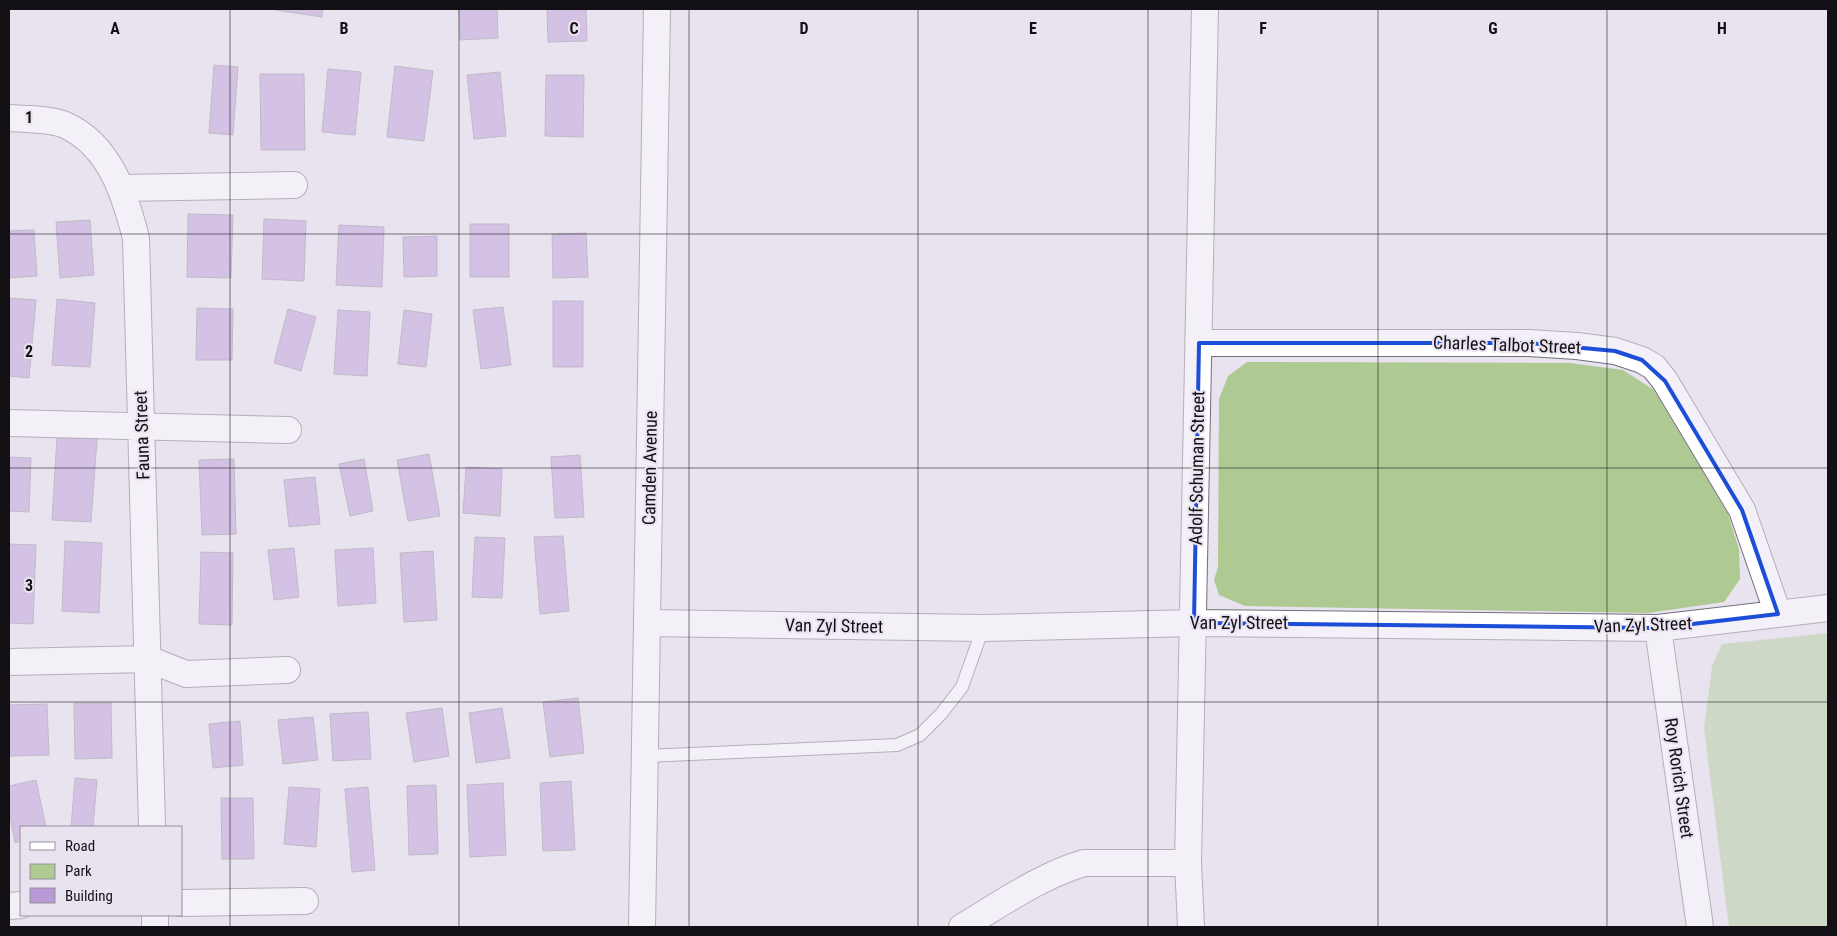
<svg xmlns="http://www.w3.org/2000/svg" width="1837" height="936" viewBox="0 0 1837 936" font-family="'Roboto Condensed',sans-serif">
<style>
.green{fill:#aec992}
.building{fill:#b99ad6;stroke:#8d8893}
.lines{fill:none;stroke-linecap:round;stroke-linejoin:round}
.service-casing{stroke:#736e79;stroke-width:14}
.minor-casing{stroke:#736e79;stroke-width:28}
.service{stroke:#fff;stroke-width:12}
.minor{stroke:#fff;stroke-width:26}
.marked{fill:none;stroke:#1d4ed8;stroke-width:4;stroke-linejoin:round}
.grid{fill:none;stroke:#121014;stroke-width:1;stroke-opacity:0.55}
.labels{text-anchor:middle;stroke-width:4;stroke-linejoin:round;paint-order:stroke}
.street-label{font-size:18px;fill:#121014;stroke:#e9e3f0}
.grid-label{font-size:16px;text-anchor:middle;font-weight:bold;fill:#121014;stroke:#e9e3f0;stroke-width:4;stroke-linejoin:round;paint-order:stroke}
</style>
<rect width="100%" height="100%" fill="#e9e3f0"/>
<!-- green -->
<path class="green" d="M 1247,362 L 1570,363 L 1623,370 L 1654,390 L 1728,514 L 1739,549 L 1740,579 L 1724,602 L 1648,613 L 1245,606 L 1219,595 L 1214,580 L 1218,567 L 1219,399 L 1228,376 Z
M 1828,633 L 1828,927 L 1729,927 L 1704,729 L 1712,666 L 1722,644 Z"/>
<!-- building -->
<path class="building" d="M 269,9 L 323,9 L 322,17 Z
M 459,9 L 497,9 L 498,38 L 460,40 Z
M 547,9 L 586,9 L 587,41 L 548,42 Z
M 214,65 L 238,67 L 233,135 L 209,133 Z
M 395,66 L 433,71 L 424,141 L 387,137 Z
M 328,69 L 361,72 L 355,135 L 322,132 Z
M 500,72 L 506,136 L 474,139 L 467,75 Z
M 260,74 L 304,74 L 305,150 L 261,150 Z
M 546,75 L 584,75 L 583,137 L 545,136 Z
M 188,214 L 233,215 L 231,278 L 187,277 Z
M 264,219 L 306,221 L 304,281 L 262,279 Z
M 90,220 L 94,275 L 60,278 L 56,222 Z
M 470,224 L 509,224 L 509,277 L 470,277 Z
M 339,225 L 384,227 L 382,287 L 336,285 Z
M 34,230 L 37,276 L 9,278 L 9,231 Z
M 586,233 L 588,277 L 553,278 L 552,234 Z
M 437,236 L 437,276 L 404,277 L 403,237 Z
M 9,298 L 36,300 L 29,378 L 9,376 Z
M 57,299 L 95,303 L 90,367 L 52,365 Z
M 553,301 L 583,301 L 583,367 L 553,367 Z
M 503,307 L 511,365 L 481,369 L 473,310 Z
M 197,308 L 233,309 L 232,360 L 196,360 Z
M 288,309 L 316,317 L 301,371 L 274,363 Z
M 338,310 L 370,312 L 367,376 L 334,374 Z
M 404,310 L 432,314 L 426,367 L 398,364 Z
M 57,436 L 97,439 L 91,522 L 52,520 Z
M 429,454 L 440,516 L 408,521 L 397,460 Z
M 580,455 L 584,517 L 555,518 L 551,457 Z
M 9,457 L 31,458 L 29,512 L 9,511 Z
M 234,459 L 236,534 L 202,535 L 199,460 Z
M 364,459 L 373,511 L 350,516 L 339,464 Z
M 466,467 L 502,469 L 500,516 L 463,513 Z
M 315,477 L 320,524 L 289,527 L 284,480 Z
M 563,536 L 569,611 L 540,614 L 534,537 Z
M 475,537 L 505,538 L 502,598 L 472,597 Z
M 65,541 L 102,543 L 99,613 L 62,611 Z
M 9,544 L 36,545 L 33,624 L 9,623 Z
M 294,548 L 299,597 L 274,600 L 268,550 Z
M 373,548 L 376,603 L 338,606 L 335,550 Z
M 433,551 L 437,620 L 404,622 L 400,553 Z
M 201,552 L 233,553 L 232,625 L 199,624 Z
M 578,698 L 584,753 L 550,757 L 543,702 Z
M 74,703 L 111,703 L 112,758 L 75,759 Z
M 47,704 L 49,755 L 9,756 L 9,705 Z
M 442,708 L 449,756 L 414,762 L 406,713 Z
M 502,708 L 510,758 L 476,763 L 469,713 Z
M 368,712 L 371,759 L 333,761 L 330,714 Z
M 313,717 L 318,760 L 283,764 L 278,720 Z
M 240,721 L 243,765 L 213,768 L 209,724 Z
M 75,778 L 97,780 L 93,827 L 71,827 Z
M 36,780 L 46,827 L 21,827 L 21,841 L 15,843 L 9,811 L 9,786 Z
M 571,781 L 575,850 L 543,851 L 540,783 Z
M 503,783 L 506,855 L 470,857 L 467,785 Z
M 436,785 L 438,854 L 409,855 L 407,786 Z
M 289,787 L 320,789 L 316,847 L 284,844 Z
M 368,787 L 375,870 L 352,872 L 345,789 Z
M 221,798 L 253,798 L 254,859 L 222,859 Z"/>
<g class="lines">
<!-- service casing -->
<g class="service-casing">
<path id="service" d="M 645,756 L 897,745 L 920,735 L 941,714 L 962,687 L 983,628"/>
</g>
<!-- minor casing -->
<g class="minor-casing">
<path id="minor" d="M 9,118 C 24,119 52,119 65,125 C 110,145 125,195 136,238 L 152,827
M 120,188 L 294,185
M 1199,343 L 1529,343 L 1577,346 L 1615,351 L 1642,360 L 1654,367 L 1665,381 L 1742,510 L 1778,614
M 9,423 L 288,430
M 648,623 L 983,628 L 1194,623 L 1658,628 L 1828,608
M 1658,628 L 1700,927
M 9,662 L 148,659 L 186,674 L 287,670
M 181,903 L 305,901
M 9,906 L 21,905
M 155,915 L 155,927
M 642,927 L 657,9
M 962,927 C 1001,904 1040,876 1084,863 L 1188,863
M 1191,927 L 1188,863 L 1205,9"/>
</g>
<!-- service -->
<use href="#service" class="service"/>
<!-- minor -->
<use href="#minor" class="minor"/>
</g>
<!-- marked area -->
<path d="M0 0H1837V936H0ZM 1199,343 L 1529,343 L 1615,351 L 1642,360 L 1665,381 L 1742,510 L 1778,614 L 1658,628 L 1194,623 Z" fill="#e9e3f0" fill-opacity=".55" fill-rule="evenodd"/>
<path class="marked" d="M 1199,343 L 1529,343 L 1615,351 L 1642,360 L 1665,381 L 1742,510 L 1778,614 L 1658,628 L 1194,623 Z"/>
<!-- grid -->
<path class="grid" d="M 230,9 L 230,927M 459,9 L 459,927M 689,9 L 689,927M 918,9 L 918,927M 1148,9 L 1148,927M 1378,9 L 1378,927M 1607,9 L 1607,927M 9,234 L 1828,234M 9,468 L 1828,468M 9,702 L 1828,702"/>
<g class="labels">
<!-- street labels -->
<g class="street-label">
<text transform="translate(1507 345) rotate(2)" y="6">Charles Talbot Street</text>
<text transform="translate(142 435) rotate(-92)" y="6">Fauna Street</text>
<text transform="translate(650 468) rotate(-89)" y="6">Camden Avenue</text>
<text transform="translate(1197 468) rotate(-89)" y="6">Adolf Schuman Street</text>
<text x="1239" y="629">Van Zyl Street</text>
<text transform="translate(1643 625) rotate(-2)" y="6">Van Zyl Street</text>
<text transform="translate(834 626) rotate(1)" y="6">Van Zyl Street</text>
<text transform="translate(1679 778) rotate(82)" y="6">Roy Rorich Street</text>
</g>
</g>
<g class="grid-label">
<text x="115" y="34">A</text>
<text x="344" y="34">B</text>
<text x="574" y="34">C</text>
<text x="804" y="34">D</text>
<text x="1033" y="34">E</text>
<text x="1263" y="34">F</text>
<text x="1493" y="34">G</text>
<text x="1722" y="34">H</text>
<text x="29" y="123">1</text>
<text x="29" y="357">2</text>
<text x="29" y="591">3</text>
</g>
<!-- border -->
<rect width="1837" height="936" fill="none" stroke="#121014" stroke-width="20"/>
<!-- legend -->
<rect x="20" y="826" width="162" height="90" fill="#e9e3f0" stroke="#938f98"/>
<rect x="30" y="842" width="25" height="8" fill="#ffffff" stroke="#938f98"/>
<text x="65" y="851" font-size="15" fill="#121014">Road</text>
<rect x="30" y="864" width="25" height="15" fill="#aec992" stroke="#938f98"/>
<text x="65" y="876" font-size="15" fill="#121014">Park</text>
<rect x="30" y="888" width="25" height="15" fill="#b99ad6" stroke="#938f98"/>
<text x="65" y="901" font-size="15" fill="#121014">Building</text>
</svg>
